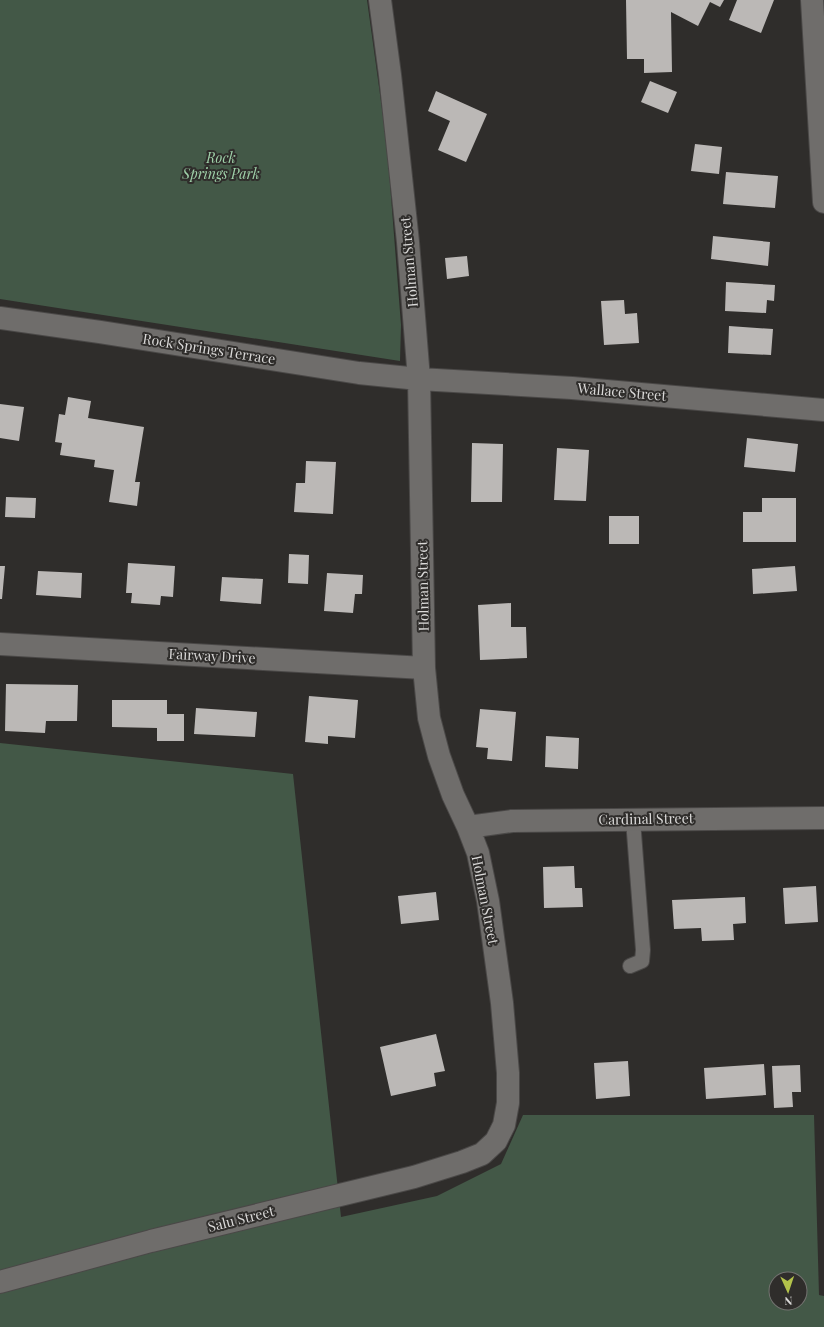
<svg xmlns="http://www.w3.org/2000/svg" width="824" height="1327" viewBox="0 0 824 1327" font-family="'Playfair Display',serif">
<style>
.green{fill:#435847;fill-rule:evenodd}
.building{fill:#bbb8b6}
.lines{fill:none;stroke-linecap:round;stroke-linejoin:round}
.lane-casing{stroke:#4a4847;stroke-width:16}
.street-casing{stroke:#4a4847;stroke-width:24}
.lane{stroke:#6f6d6b;stroke-width:14}
.street{stroke:#6f6d6b;stroke-width:22}
.labels{text-anchor:middle;stroke-width:4;stroke-linejoin:round;paint-order:stroke}
.park-label{font-size:14px;font-style:italic;fill:#9fd1a9;stroke:#2f2d2b}
.street-label{font-size:14px;fill:#dad9d8;stroke:#2f2d2b}
</style>
<rect width="100%" height="100%" fill="#2f2d2b"/>
<!-- green -->
<path class="green" d="M 0,0 L 367,0 L 387,145 L 401,325 L 400,361 L 0,299 Z
M 0,743 L 293,774 L 341,1217 L 437,1196 L 501,1164 L 523,1115 L 814,1115 L 819,1295 L 824,1296 L 824,1327 L 0,1327 ZM 776,1279 L 800,1279 L 800,1303 L 776,1303 Z"/>
<!-- building -->
<path class="building" d="M 626,0 L 724,0 L 720,7 L 710,2 L 698,26 L 671,12 L 672,72 L 644,73 L 644,59 L 627,59 Z
M 737,0 L 774,0 L 761,33 L 729,20 Z
M 650,81 L 677,92 L 668,113 L 641,102 Z
M 436,91 L 487,114 L 466,162 L 438,150 L 450,121 L 428,111 Z
M 695,144 L 722,147 L 719,174 L 691,171 Z
M 726,172 L 778,176 L 775,208 L 723,204 Z
M 713,236 L 770,242 L 768,266 L 711,259 Z
M 467,256 L 469,276 L 447,279 L 445,258 Z
M 726,282 L 775,285 L 774,301 L 767,300 L 766,313 L 725,311 Z
M 624,300 L 625,314 L 637,313 L 639,343 L 604,345 L 601,301 Z
M 729,326 L 773,329 L 771,355 L 728,353 Z
M 68,397 L 91,401 L 88,418 L 144,427 L 135,482 L 140,482 L 137,506 L 109,502 L 114,470 L 94,467 L 95,460 L 60,455 L 62,443 L 55,442 L 59,414 L 65,415 Z
M 0,404 L 24,407 L 19,441 L 0,438 Z
M 747,438 L 798,444 L 795,472 L 744,467 Z
M 472,443 L 503,444 L 502,502 L 471,502 Z
M 557,448 L 589,450 L 586,501 L 554,500 Z
M 306,461 L 336,462 L 333,514 L 294,512 L 296,483 L 305,483 Z
M 6,497 L 36,498 L 35,518 L 5,517 Z
M 762,498 L 796,498 L 796,542 L 743,542 L 743,512 L 762,512 Z
M 609,516 L 639,516 L 639,544 L 609,544 Z
M 289,554 L 309,555 L 308,584 L 288,583 Z
M 128,563 L 175,566 L 173,597 L 161,596 L 160,605 L 131,603 L 132,593 L 126,593 Z
M 0,566 L 5,566 L 2,599 L 0,599 Z
M 795,566 L 797,591 L 753,594 L 752,569 Z
M 38,571 L 82,573 L 81,598 L 36,595 Z
M 327,573 L 363,575 L 362,594 L 355,594 L 353,613 L 324,611 Z
M 222,577 L 263,579 L 261,604 L 220,601 Z
M 511,603 L 511,627 L 526,627 L 527,658 L 480,660 L 478,605 Z
M 6,684 L 78,685 L 77,721 L 46,721 L 45,733 L 5,731 Z
M 309,696 L 358,700 L 355,738 L 328,736 L 328,744 L 305,742 Z
M 112,700 L 167,700 L 167,714 L 184,714 L 184,741 L 157,741 L 157,728 L 112,727 Z
M 196,708 L 257,712 L 255,737 L 194,734 Z
M 480,709 L 516,712 L 512,761 L 487,759 L 488,748 L 476,747 Z
M 546,736 L 579,738 L 578,769 L 545,767 Z
M 574,866 L 575,888 L 582,888 L 583,907 L 544,908 L 543,867 Z
M 816,886 L 818,922 L 785,924 L 783,888 Z
M 436,892 L 439,920 L 401,924 L 398,896 Z
M 745,897 L 746,923 L 733,924 L 734,940 L 702,941 L 701,928 L 674,929 L 672,900 Z
M 436,1034 L 445,1071 L 434,1073 L 436,1086 L 391,1096 L 380,1047 Z
M 628,1061 L 630,1096 L 596,1099 L 594,1063 Z
M 764,1064 L 766,1095 L 706,1099 L 704,1068 Z
M 800,1065 L 801,1092 L 792,1092 L 793,1107 L 774,1108 L 772,1066 Z"/>
<g class="lines">
<!-- lane casing -->
<g class="lane-casing">
<path id="lane" d="M 630,966 L 642,961 L 643,950 L 633,820"/>
</g>
<!-- street casing -->
<g class="street-casing">
<path id="street" d="M 812,0 L 824,202
M 0,318 L 100,332 L 359,373 L 419,379 L 572,388 L 824,410
M 0,644 L 424,668
M 468,827 L 512,821 L 824,818
M 0,1282 L 151,1241 L 414,1177 L 462,1162 L 482,1154 L 496,1141 L 504,1125 L 508,1103 L 508,1073 L 502,1003 L 488,901 L 478,853 L 468,827 L 453,795 L 439,756 L 429,718 L 424,668 L 419,379 L 408,242 L 390,75 L 380,0"/>
</g>
<!-- lane -->
<use href="#lane" class="lane"/>
<!-- street -->
<use href="#street" class="street"/>
</g>
<g class="labels">
<!-- park labels -->
<g class="park-label">
<text x="221" y="163">Rock<tspan x="221" dy="16">Springs Park</tspan></text>
</g>
<!-- street labels -->
<g class="street-label">
<text transform="translate(409 262) rotate(-95)" y="5">Holman Street</text>
<text transform="translate(209 349) rotate(9)" y="5">Rock Springs Terrace</text>
<text transform="translate(622 392) rotate(5)" y="5">Wallace Street</text>
<text transform="translate(423 586) rotate(-91)" y="5">Holman Street</text>
<text transform="translate(212 656) rotate(3)" y="5">Fairway Drive</text>
<text transform="translate(646 819) rotate(-1)" y="5">Cardinal Street</text>
<text transform="translate(485 900) rotate(79)" y="5">Holman Street</text>
<text transform="translate(241 1219) rotate(-14)" y="5">Salu Street</text>
</g>
</g>
<!-- north arrow -->
<g transform="translate(788 1291) rotate(177)"><circle r="19" fill="#2f2d2b" stroke="#737270"/>
<path d="M0-3L7 15L0 10L-7 15Z" fill="#b3c24b"/>
<text y="-6" font-size="11" font-weight="bold" text-anchor="middle" fill="#dad9d8">N</text>
</g>
</svg>
